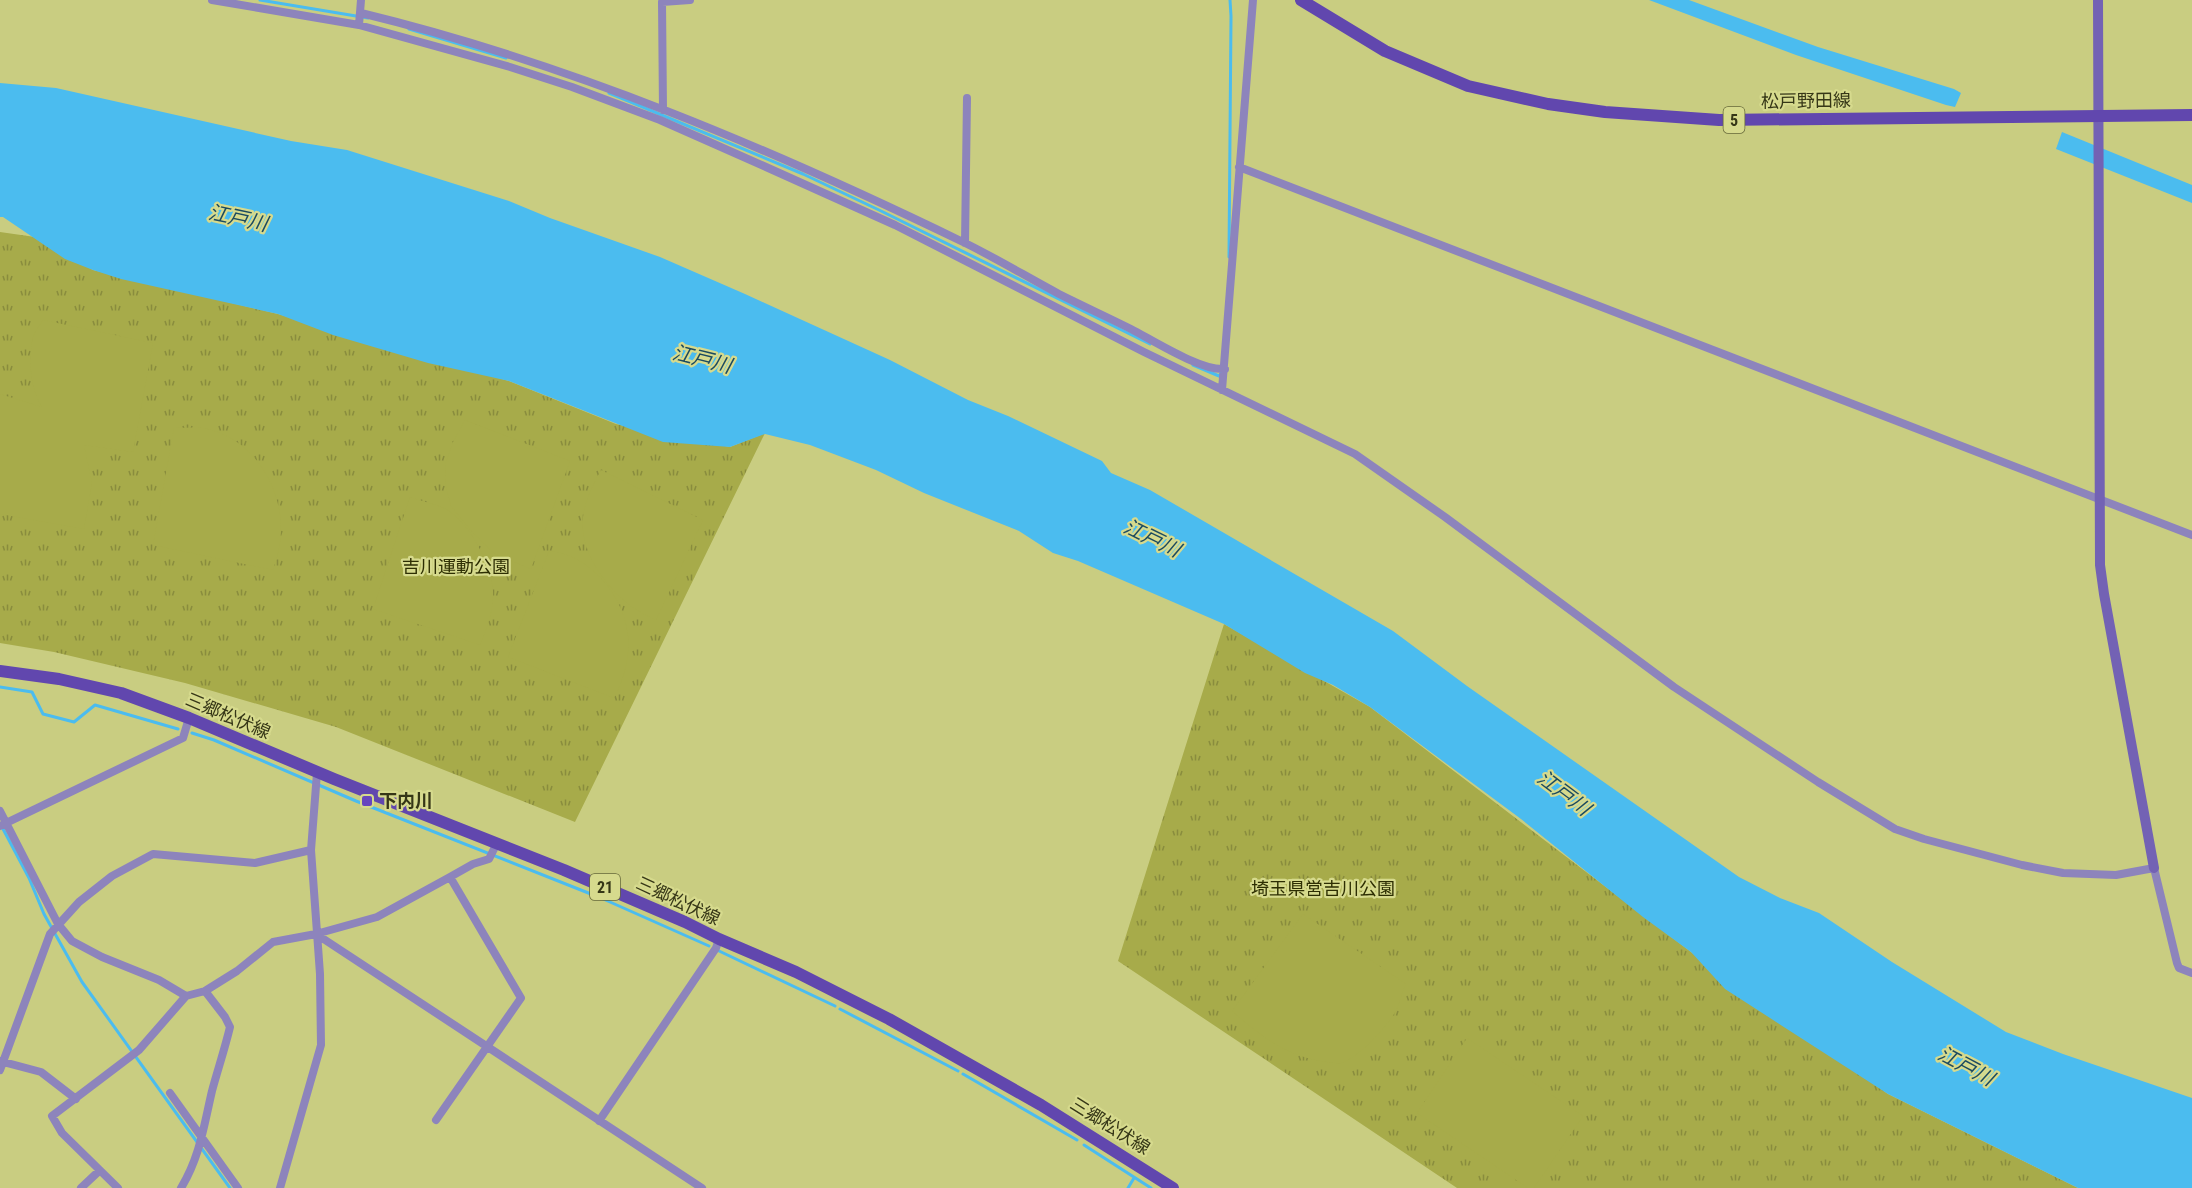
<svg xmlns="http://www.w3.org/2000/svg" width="2192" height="1188" viewBox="0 0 2192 1188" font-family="'Roboto Condensed','Noto Sans JP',sans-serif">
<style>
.grass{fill:url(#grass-tufts)}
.pitch{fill:#a7ab4a}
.water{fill:#4bbcef}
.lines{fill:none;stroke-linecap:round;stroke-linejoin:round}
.stream{stroke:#4bbcef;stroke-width:3}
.street{stroke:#8d84bc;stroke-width:8}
.secondary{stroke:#7362b4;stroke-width:10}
.primary{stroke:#6147ae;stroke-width:12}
.poi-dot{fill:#6746be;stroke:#d6da8d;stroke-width:2}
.labels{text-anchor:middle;stroke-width:4.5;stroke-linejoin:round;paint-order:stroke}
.shield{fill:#d6da8d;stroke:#66683a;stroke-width:1.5}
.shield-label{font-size:16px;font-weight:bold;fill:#363717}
.street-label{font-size:18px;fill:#363717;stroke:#d6da8d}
.park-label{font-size:18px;fill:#2d2e02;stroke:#d6da8d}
.poi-label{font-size:18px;font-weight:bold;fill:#363717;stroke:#d6da8d;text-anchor:start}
.water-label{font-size:20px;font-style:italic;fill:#1c4b60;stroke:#d6da8d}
</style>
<defs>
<pattern id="grass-tufts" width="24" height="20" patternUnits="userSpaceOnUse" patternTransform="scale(1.5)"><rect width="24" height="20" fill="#a7ab4a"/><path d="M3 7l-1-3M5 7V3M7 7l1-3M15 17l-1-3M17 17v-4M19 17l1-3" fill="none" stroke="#898c3d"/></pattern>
</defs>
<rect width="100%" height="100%" fill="#c9cd81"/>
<!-- grass -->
<path class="grass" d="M 0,232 L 35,237 L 93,270 L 278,314 L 509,381 L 616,424 L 730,447 L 765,433 L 575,822 L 336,727 L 185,683 L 54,652 L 0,643 Z
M 1224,624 L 1370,707 L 1691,952 L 1888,1094 L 2078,1188 L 1457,1188 L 1118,961 Z"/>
<!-- pitch -->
<path class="pitch" d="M 43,320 L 153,343 L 133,452 L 84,445 L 92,483 L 84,529 L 0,514 L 0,394 L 42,407 C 30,389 28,357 33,337 C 35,331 40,325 43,320 Z
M 465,420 L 570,461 L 531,569 L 495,554 L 473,533 L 451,506 L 446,487 L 445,465 L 453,442 Z
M 174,428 C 187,428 200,426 211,430 C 260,443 289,500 279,548 C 278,556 275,563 273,570 L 153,545 Z
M 601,470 L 703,520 L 656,620 C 648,616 639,612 632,607 C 606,588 579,551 583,517 C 585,500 593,485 601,470 Z
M 410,497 C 421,501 435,504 446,509 C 469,522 492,565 493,591 C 494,610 487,628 480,645 L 373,609 Z
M 549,551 C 590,554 625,597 628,636 C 630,657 624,679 614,698 L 508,657 Z
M 1303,914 L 1406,984 C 1401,993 1400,1005 1394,1014 C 1384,1030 1359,1057 1341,1063 C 1337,1064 1331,1062 1327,1062 C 1289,1058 1260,1036 1232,1011 Z
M 1467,1038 L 1583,1116 L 1534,1188 L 1528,1188 L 1417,1113 Z"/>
<!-- water -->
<path class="water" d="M 1649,0 L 1689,0 L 1818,47 L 1954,89 L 1961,93 L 1955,107 L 1946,105 L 1796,55 Z
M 0,83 L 56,88 L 291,141 L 347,150 L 509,201 L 550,218 L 660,257 L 745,294 L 890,360 L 968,400 L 1008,416 L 1102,461 L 1111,473 L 1150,490 L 1393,631 L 1467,686 L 1739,877 L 1780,898 L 1819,913 L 1892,962 L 2006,1032 L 2063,1054 L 2192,1098 L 2192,1188 L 2078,1188 L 1888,1094 L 1725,989 L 1691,952 L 1643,917 L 1521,819 L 1370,707 L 1333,685 L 1305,673 L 1224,624 L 1078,561 L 1053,553 L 1019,531 L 924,493 L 876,470 L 810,445 L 765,434 L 730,447 L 663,442 L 509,381 L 428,363 L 333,335 L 278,314 L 121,279 L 93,270 L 65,259 L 3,217 L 0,217 Z
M 2062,132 L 2192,185 L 2192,203 L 2056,149 Z"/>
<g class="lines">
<!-- stream -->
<path class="stream" d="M 260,0 L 368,18
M 409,29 L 506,58
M 609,93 L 803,174 L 879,210 L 1150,344
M 1229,257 L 1231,16 L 1230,0
M 1193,365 L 1219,376 L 1222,372
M 0,687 L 32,692 L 43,714 L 74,722 L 95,705 L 178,729
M 192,733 L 214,740 L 356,801 L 601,898 L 709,946
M 2,827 L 29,878 L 44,914 L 82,982 L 230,1188
M 717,950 L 835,1006
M 840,1009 L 958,1071
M 963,1074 L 1077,1140
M 1084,1145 L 1151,1188
M 1128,1188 L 1134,1178"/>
<!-- street -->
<path class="street" d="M 212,0 L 359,25 L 510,67 L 572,87 L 660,120 L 766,167 L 895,225 L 1144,352 L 1355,454 L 1445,517 L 1674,687 L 1818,782 L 1895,829 L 1924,839 L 2022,865 L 2063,873 L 2116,875 L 2154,868 L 2177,963 L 2179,968 L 2192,973
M 361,13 C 571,64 769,148 963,242 C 996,258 1027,277 1059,294 C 1083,306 1107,317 1131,329 C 1154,341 1201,371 1225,369
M 359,25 L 361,0
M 663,110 L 662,2 L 690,0
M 1239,167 L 2192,535
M 965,243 L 967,98
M 1222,390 L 1253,0
M 0,811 L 58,924 L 72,941 L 102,957 L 159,980 L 186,996
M 0,826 L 183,738 L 189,718
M 316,934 L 702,1188
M 0,1061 L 41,1072 L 76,1099
M 0,1070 L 50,934 L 79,902 L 112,876 L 153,854 L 255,863 L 311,850
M 170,1093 L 238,1188
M 436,1120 L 521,998 L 450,877
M 599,1121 L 716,948 L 719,939
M 81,1188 L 99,1171
M 118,1188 L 62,1133 L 52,1116 L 139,1050 L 186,996 L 205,991 L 237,971 L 273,942 L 316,934 L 377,917 L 450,877 L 473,864 L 489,859 L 497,843
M 181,1188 C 200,1157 204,1125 212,1091 C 218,1069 225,1048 230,1027 L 225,1017 L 205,991
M 280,1188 L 321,1045 L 320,974 L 311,850 L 317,773"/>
<!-- secondary -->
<path class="secondary" d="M 2098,0 L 2100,565 L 2104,594 L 2154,868"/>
<!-- primary -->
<path class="primary" d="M 1301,0 L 1385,51 L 1468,86 L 1548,104 L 1605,112 L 1719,120 L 2192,115
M 0,671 L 59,679 L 121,693 L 189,718 L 334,779 L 564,870 L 685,922 L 719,939 L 796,972 L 889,1019 L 1041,1105 L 1173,1188"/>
</g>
<!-- markers -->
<rect class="poi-dot" x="361" y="795" width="12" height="12" rx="3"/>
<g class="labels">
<!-- shield labels -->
<g class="shield">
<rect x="1723.5" y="107" width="21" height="26" rx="4.5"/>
<rect x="590" y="874" width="30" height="26" rx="4.5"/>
</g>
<g class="shield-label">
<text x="1734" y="126">5</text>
<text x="605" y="893">21</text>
</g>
<!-- street labels -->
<g class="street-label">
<text transform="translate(1806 101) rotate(-1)" y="6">松戸野田線</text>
<text transform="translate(228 716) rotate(23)" y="6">三郷松伏線</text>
<text transform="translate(678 901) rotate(25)" y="6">三郷松伏線</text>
<text transform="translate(1110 1126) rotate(32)" y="6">三郷松伏線</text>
</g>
<!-- park labels -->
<g class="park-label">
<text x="456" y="573">吉川運動公園</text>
<text x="1323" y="895">埼玉県営吉川公園</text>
</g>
<!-- poi labels -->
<g class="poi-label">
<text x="379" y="807">下内川</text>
</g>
<!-- water labels -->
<g class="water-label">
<text transform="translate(238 218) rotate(12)" y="7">江戸川</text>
<text transform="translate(702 359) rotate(14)" y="7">江戸川</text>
<text transform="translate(1152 538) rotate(26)" y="7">江戸川</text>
<text transform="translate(1564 793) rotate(37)" y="7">江戸川</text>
<text transform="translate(1966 1066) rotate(28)" y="7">江戸川</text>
</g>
</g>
</svg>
